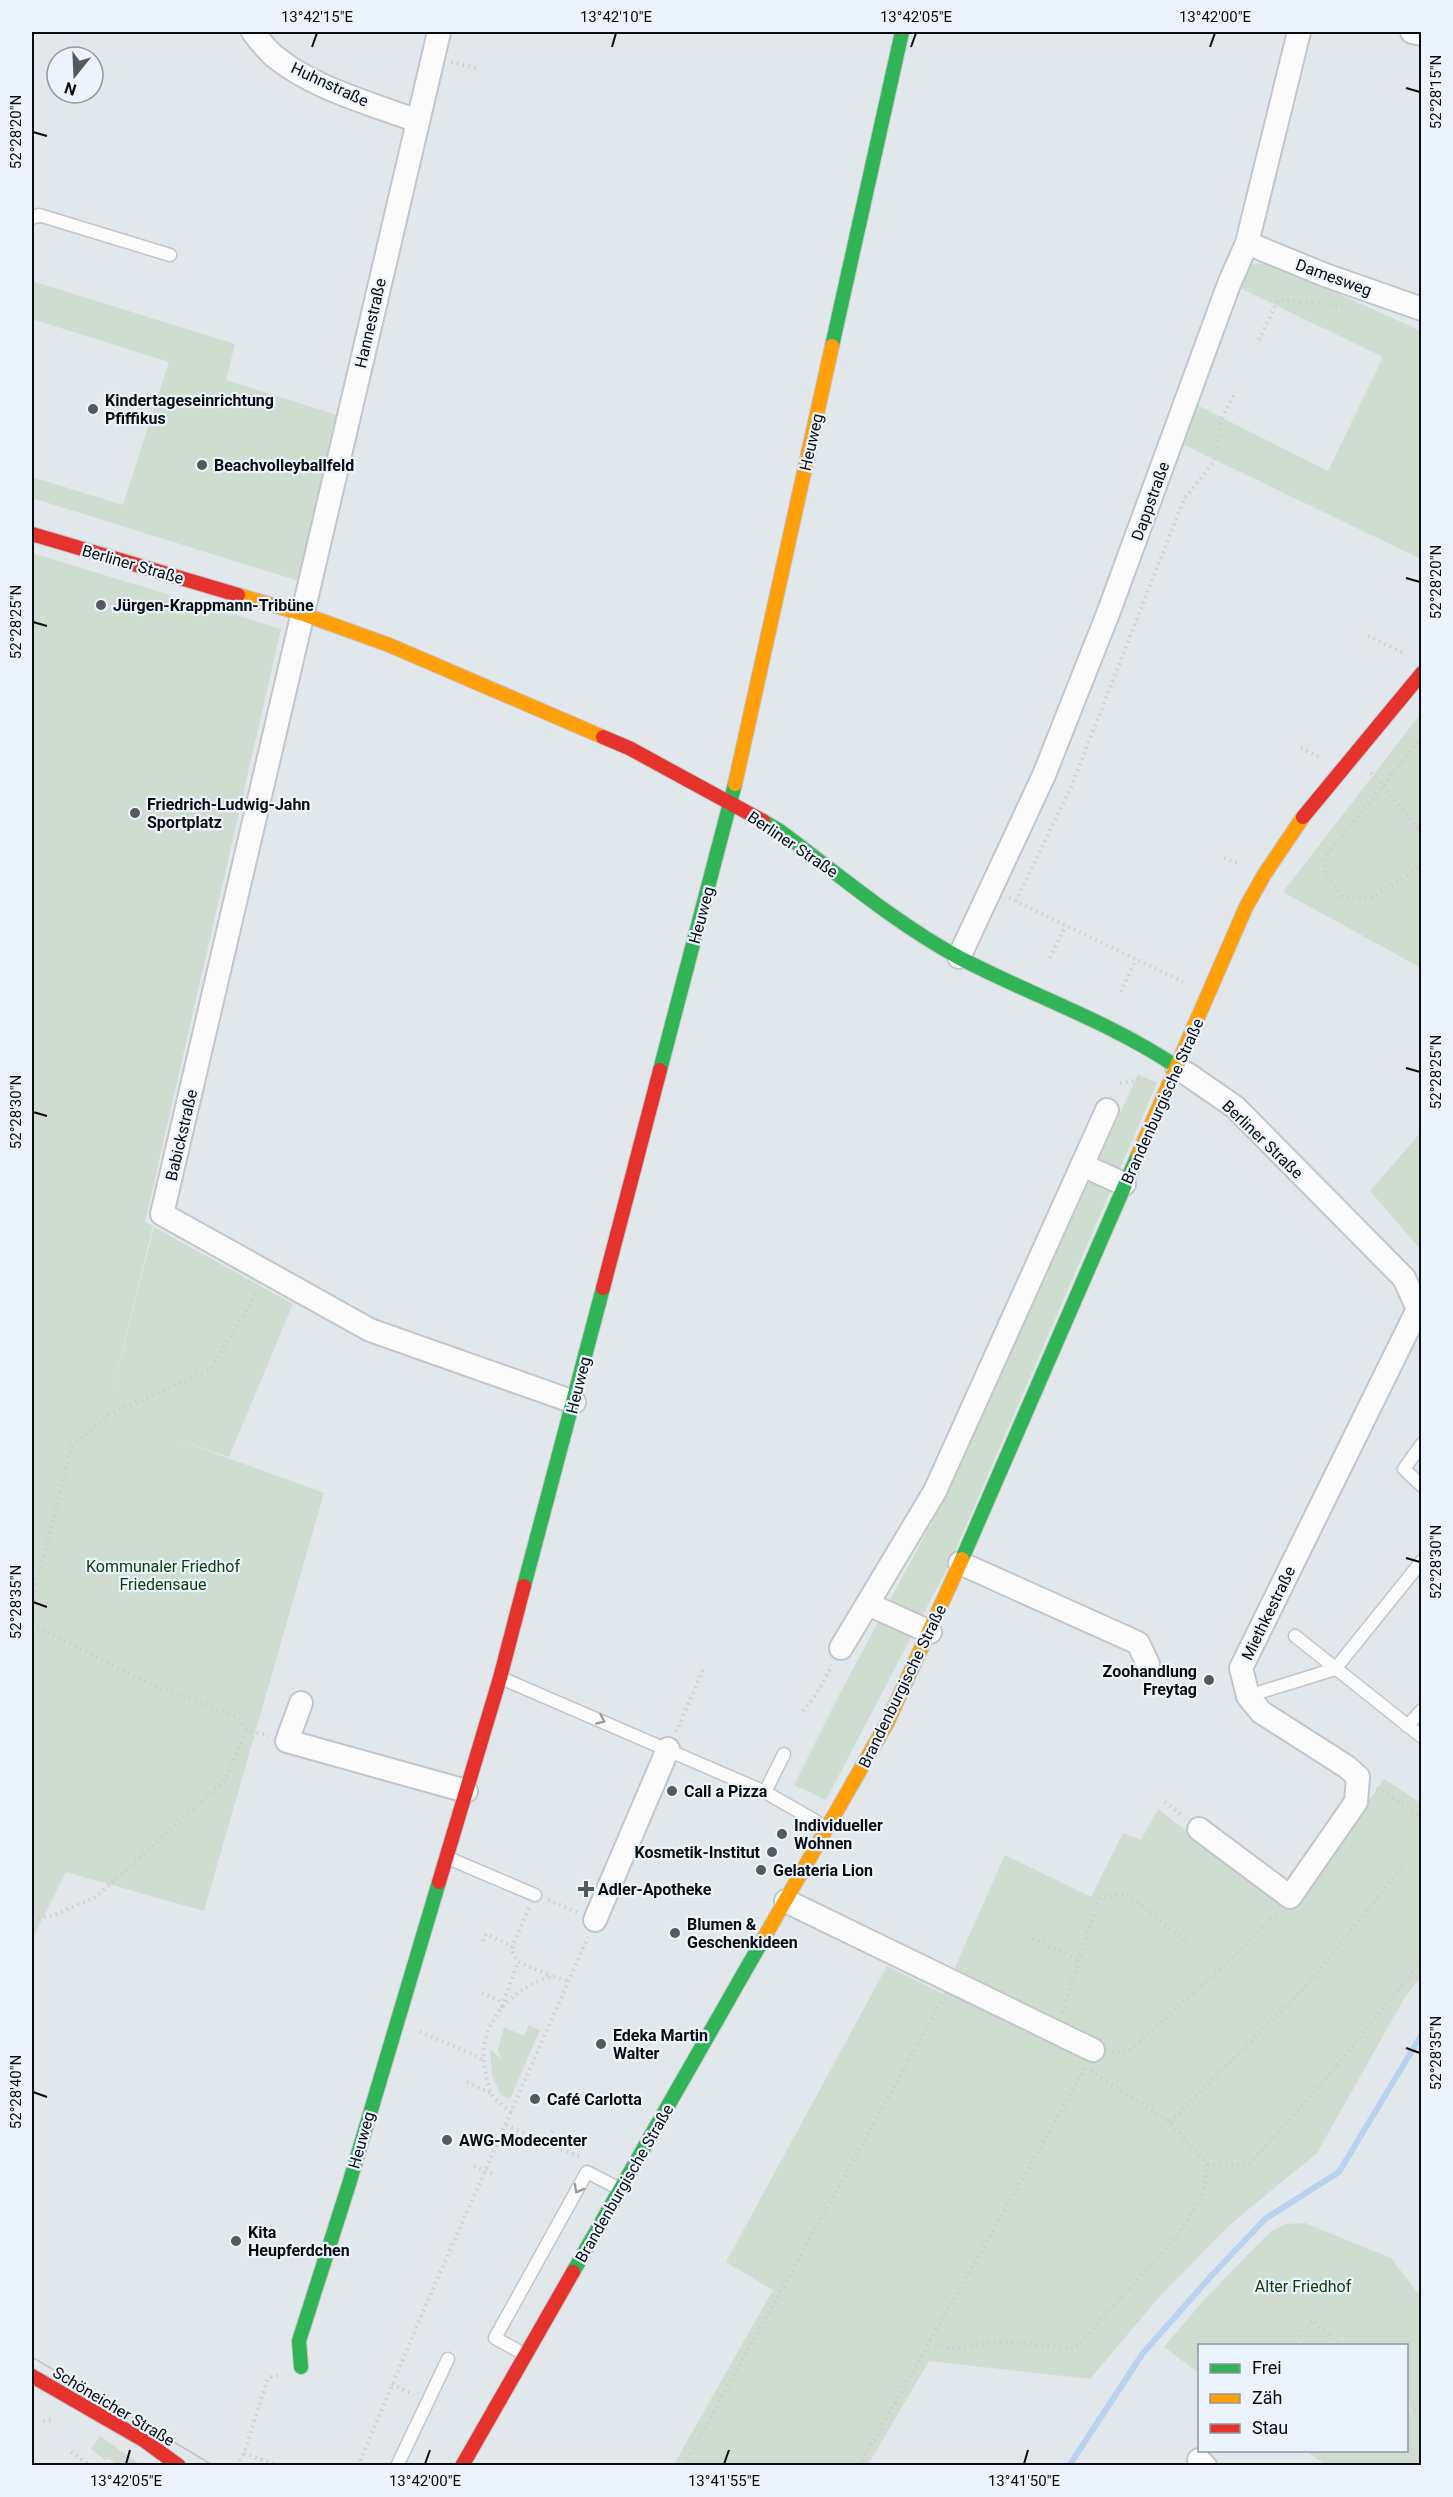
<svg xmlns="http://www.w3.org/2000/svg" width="1453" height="2497" viewBox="0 0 1453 2497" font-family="Roboto,sans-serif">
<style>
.green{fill:#ceddcf}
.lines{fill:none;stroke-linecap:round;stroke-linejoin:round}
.stream{stroke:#bad1f2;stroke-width:6}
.lane-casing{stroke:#c2c5c9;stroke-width:15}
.street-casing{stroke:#c2c5c9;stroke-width:26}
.fast-casing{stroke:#c2c5c9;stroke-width:16}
.slow-casing{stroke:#c2c5c9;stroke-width:16}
.jam-casing{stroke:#c2c5c9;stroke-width:16}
.path{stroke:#cdcecf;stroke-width:4;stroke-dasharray:1.5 4.5;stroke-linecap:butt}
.lane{stroke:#fbfbfc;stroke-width:12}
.street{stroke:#fbfbfc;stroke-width:22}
.fast{stroke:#30b455;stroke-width:14}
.slow{stroke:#ff9f0a;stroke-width:14}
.jam{stroke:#e5322d;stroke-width:14}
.tram{stroke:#c2c3c5;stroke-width:1.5}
.oneway{stroke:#9b9b9d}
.ticks{fill:none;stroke:#0a0c0f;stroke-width:2}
.poi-dot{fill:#56595c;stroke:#ebf4fe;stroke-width:2}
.labels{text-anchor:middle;stroke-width:4.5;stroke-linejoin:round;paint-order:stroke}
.street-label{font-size:16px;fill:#0a0c0f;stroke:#ebf4fe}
.poi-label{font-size:16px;font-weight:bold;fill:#0a0c0f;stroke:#ebf4fe;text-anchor:start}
.park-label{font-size:16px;fill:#0d3d00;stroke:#ebf4fe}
.neatline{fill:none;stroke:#0a0c0f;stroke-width:2}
.ticks-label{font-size:15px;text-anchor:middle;fill:#0a0c0f}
</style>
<rect width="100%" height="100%" fill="#e2e7ec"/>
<!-- green -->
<path class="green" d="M 1270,263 L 1421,331 L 1421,559 L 1184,445 L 1197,405 L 1328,471 L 1383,357 L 1236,286 L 1251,264 Z
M 32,281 L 235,344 L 226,380 L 337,415 L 299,581 L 32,498 L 32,477 L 123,505 L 169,362 L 32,319 Z
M 32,553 L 281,629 L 145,1222 L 153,1226 L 107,1413 L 154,1227 L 293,1304 L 229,1457 L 168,1436 L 324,1493 L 204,1911 L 66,1872 L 32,1939 Z
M 1421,713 L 1421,968 L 1283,892 Z
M 1138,1074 L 1157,1083 L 949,1565 L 826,1800 L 794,1785 L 838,1697 L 941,1505 Z
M 1421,1132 L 1421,1250 L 1370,1191 Z
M 1384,1779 L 1421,1803 L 1421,1977 L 1405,1997 L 1317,2153 L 1232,2223 L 1160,2296 L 1090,2379 L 929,2361 L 868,2465 L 673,2466 L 773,2290 L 726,2262 L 887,1966 L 943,1994 L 1005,1855 L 1091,1897 L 1123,1833 L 1141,1840 L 1158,1809 L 1270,1896 L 1300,1900 Z
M 529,2025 L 540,2030 L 510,2099 L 501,2095 L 492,2076 L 490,2049 L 501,2059 L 498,2049 L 504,2027 L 524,2036 Z
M 1305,2223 L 1391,2258 L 1421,2297 L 1421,2465 L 1326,2465 L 1306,2451 L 1406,2450 L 1406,2346 L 1200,2346 L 1199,2373 L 1164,2347 L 1203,2301 L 1271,2231 L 1286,2224 Z
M 100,2436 L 138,2463 L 136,2465 L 120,2465 L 107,2458 L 105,2460 L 91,2449 Z"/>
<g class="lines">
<!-- stream -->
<path class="stream" d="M 1069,2466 L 1143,2353 L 1213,2274 L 1265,2219 L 1339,2172 L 1422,2034"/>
<!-- lane casing -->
<g class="lane-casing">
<path id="lane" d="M 32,218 L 39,215 L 170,255
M 1422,1444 L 1404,1469 L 1422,1486
M 1295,1636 L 1422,1737
M 501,1678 L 765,1792 L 826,1827
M 1248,1696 L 1335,1669 L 1422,1561
M 1407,1726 L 1422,1710
M 765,1792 L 784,1754
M 448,1858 L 535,1895
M 524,2354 L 495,2338 L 587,2172 L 620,2189
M 397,2466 L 448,2359"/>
</g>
<!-- street casing -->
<g class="street-casing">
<path id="street" d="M 253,32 C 259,40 266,49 274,56 C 314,89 370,103 417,121
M 439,32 L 162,1214 L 370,1330 L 574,1402
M 1412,32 L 1422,34
M 1247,243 L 1325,275 L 1422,309
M 959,957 L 1044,775 L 1109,611 L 1229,284 L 1247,243 L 1299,32
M 1177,1067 L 1235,1107 L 1404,1278 L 1418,1309 L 1241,1668 L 1248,1696 L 1261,1712 L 1347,1767 L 1358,1777 L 1356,1802 L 1290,1897 L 1199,1829
M 1082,1165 L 1124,1184
M 960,1563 L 1138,1643 L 1148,1664
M 868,1604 L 930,1632
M 841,1648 L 935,1491 L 1107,1110
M 301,1703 L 287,1741 L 466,1791
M 786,1901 L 1093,2050
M 595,1920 L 668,1749
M 1199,2460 L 1205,2466"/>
</g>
<!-- fast casing -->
<g class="fast-casing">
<path id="fast" d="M 832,346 L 902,32
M 763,821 L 780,831 C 838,874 894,922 958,957 C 1030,995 1109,1021 1177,1067
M 660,1070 L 735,784
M 962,1559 L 1138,1155
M 524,1586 L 603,1288
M 573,2272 L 761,1943
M 301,2367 L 299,2341 L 349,2184 L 439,1882"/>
</g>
<!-- slow casing -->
<g class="slow-casing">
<path id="slow" d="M 238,595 L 303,614 L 389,645 L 603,737
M 735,784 L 832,346
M 1138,1155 L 1246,907 L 1264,875 L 1303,817
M 761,1943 L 887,1723 L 962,1559"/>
</g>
<!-- jam casing -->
<g class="jam-casing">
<path id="jam" d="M 32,534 L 238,595
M 603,737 L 629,748 L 763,821
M 1303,817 L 1422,673
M 603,1288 L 660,1070
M 439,1882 L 500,1678 L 524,1586
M 32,2376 L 145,2441 L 179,2466
M 462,2466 L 573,2272"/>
</g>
<!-- path -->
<path class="path" d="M 451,62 L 476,68
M 1259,340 L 1278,300 L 1347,306
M 1368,636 L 1406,654
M 1422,737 L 1325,857 L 1325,873 L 1342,896 L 1372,898 L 1422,865
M 1301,748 L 1319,757
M 1371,773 L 1384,786 L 1420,832 L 1422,838
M 1224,858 L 1239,864
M 1009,898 L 1183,982
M 1016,901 L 1071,787 L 1184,499 L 1214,462 L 1222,418 L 1235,393
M 1050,958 L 1066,925
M 1121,992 L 1136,959
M 1120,1083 L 1143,1080
M 32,1597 L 49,1537 L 72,1446 L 109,1414 L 210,1370 L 258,1291
M 32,1624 L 141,1680 L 237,1717 L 247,1730 L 269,1736
M 803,1711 L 816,1695 L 832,1665
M 676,1732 L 703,1670
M 1377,1788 L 1422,1817
M 1165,1802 L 1184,1817
M 548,1900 L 577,1912
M 529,1908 L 511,1950 L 518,1962 L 552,1976
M 32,1918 L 52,1916 L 96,1897 L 225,1780 L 247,1730
M 1027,1936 L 1079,1960
M 483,1941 L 486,1934 L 512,1946
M 482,1993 L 498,2000 L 502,2006 L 518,1962
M 1062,2013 L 1099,1898 L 1126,1893 L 1186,1941
M 420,2032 L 479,2057 L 483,2061
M 1112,2053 L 1130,2050 L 1219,1970 L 1278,1912
M 1091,2071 L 1170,2122 L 1208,2165
M 467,2082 L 490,2093
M 511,2112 C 505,2107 494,2100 491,2093 C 488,2087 487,2080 486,2074 C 474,2027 509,1989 552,1976 L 568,1981
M 1170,2122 L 1307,1985 L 1401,1868
M 506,2125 L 582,2158
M 547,2143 L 554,2128
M 474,2166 L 493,2174
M 930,2341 L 950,2349 L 1002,2341 L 1074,2349 L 1175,2238 L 1202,2198 L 1208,2165 L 1248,2165 C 1311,2098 1366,2032 1422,1959
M 1292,2346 L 1313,2320 L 1342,2346
M 392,2384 L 414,2395
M 1406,2401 L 1422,2414
M 43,2421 L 54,2419
M 71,2452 L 91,2466
M 244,2453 L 279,2466
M 684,2465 L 943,1999
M 237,2466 L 244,2453 L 268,2378 L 278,2375
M 358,2466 L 425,2307 L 588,1937
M 859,2466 L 1086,2067"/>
<!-- lane -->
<use href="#lane" class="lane"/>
<!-- street -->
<use href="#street" class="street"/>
<!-- fast -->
<use href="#fast" class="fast"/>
<!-- slow -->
<use href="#slow" class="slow"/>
<!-- jam -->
<use href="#jam" class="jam"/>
<!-- tram -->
<path class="tram" d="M 32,2357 L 214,2466"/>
</g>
<!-- one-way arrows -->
<defs><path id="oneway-chevron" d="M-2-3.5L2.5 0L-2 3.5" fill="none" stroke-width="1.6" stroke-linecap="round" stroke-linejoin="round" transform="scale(1.5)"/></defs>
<g class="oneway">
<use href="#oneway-chevron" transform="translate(601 1720) rotate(24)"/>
<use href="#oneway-chevron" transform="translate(578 2189) rotate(119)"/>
</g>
<!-- ticks -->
<path class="ticks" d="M 312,47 L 317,33M 612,47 L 616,33M 911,47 L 916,33M 1210,47 L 1215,33M 1406,88 L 1420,92M 33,132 L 47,136M 1406,578 L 1420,582M 33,622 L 47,626M 1406,1068 L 1420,1072M 33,1112 L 47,1116M 1406,1558 L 1420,1562M 33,1602 L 47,1607M 1406,2048 L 1420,2053M 33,2092 L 47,2097M 126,2464 L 130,2450M 425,2464 L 430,2450M 724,2464 L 729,2450M 1024,2464 L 1028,2450"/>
<!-- markers -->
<g class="poi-dot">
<circle cx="93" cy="409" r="6"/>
<circle cx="202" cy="465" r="6"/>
<circle cx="101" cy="605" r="6"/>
<circle cx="135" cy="813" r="6"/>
<circle cx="1209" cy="1680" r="6"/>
<circle cx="672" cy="1791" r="6"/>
<circle cx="782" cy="1834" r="6"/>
<circle cx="772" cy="1852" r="6"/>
<circle cx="761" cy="1870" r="6"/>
<path d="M583 1880h6v6h6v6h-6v6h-6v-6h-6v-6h6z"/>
<circle cx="675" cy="1933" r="6"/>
<circle cx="601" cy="2044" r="6"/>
<circle cx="535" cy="2099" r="6"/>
<circle cx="447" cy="2140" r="6"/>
<circle cx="236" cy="2241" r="6"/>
</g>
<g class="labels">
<!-- street labels -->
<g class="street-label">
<text transform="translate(330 84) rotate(25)" y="6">Huhnstraße</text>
<text transform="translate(1334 277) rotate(20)" y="6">Damesweg</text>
<text transform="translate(370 323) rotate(-77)" y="6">Hannestraße</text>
<text transform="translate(811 442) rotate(-77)" y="6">Heuweg</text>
<text transform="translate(1150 501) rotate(-70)" y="6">Dappstraße</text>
<text transform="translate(133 564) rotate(16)" y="6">Berliner Straße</text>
<text transform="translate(793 844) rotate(34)" y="6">Berliner Straße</text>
<text transform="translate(701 915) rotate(-75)" y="6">Heuweg</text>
<text transform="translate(1162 1101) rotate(-66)" y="6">Brandenburgische Straße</text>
<text transform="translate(181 1135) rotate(-77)" y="6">Babickstraße</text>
<text transform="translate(1263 1139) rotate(44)" y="6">Berliner Straße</text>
<text transform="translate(578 1385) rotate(-76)" y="6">Heuweg</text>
<text transform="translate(1268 1613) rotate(-64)" y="6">Miethkestraße</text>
<text transform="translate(902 1686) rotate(-64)" y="6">Brandenburgische Straße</text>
<text transform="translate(361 2140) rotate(-74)" y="6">Heuweg</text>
<text transform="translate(624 2183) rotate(-60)" y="6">Brandenburgische Straße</text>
<text transform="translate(114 2406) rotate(31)" y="6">Schöneicher Straße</text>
</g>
<!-- poi labels -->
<g class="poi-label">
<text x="105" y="406">Kindertageseinrichtung<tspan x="105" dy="18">Pfiffikus</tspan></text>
<text x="214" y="471">Beachvolleyballfeld</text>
<text x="113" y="611">Jürgen-Krappmann-Tribüne</text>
<text x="147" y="810">Friedrich-Ludwig-Jahn<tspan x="147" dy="18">Sportplatz</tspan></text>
<text x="1197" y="1677" text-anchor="end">Zoohandlung<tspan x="1197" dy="18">Freytag</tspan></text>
<text x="684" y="1797">Call a Pizza</text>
<text x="794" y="1831">Individueller<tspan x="794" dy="18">Wohnen</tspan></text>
<text x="760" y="1858" text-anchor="end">Kosmetik-Institut</text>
<text x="773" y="1876">Gelateria Lion</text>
<text x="598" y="1895">Adler-Apotheke</text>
<text x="687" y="1930">Blumen &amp;<tspan x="687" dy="18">Geschenkideen</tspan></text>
<text x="613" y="2041">Edeka Martin<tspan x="613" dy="18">Walter</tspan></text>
<text x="547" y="2105">Café Carlotta</text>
<text x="459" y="2146">AWG-Modecenter</text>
<text x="248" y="2238">Kita<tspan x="248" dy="18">Heupferdchen</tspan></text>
</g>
<!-- park labels -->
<g class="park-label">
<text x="163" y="1572">Kommunaler Friedhof<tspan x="163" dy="18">Friedensaue</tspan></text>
<text x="1303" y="2292">Alter Friedhof</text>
</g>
</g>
<!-- border -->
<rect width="1453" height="2497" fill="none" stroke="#ebf4fe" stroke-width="66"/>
<!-- legend -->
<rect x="1198" y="2344" width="210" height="108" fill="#ebf4fe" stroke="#91979e" stroke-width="1.5"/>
<rect x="1210" y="2364" width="30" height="9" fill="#30b455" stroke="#91979e" stroke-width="1.5"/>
<text x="1252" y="2374" font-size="18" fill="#0a0c0f">Frei</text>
<rect x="1210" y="2394" width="30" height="9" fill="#ff9f0a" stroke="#91979e" stroke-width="1.5"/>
<text x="1252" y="2404" font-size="18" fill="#0a0c0f">Zäh</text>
<rect x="1210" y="2424" width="30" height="9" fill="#e5322d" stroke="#91979e" stroke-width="1.5"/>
<text x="1252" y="2434" font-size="18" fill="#0a0c0f">Stau</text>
<!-- north arrow -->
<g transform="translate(75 75) rotate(198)"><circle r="28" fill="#ebf4fe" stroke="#91979e" stroke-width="1.5"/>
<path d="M0-4.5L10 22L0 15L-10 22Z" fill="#56595c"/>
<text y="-9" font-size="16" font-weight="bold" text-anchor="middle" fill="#0a0c0f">N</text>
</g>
<rect x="33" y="33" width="1387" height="2431" class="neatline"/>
<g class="ticks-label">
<text x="317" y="22">13°42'15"E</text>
<text x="616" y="22">13°42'10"E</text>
<text x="916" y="22">13°42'05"E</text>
<text x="1215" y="22">13°42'00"E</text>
<text transform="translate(1436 92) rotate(-90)" y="5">52°28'15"N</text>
<text transform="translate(16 132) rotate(-90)" y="5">52°28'20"N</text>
<text transform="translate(1436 582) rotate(-90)" y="5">52°28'20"N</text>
<text transform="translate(16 622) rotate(-90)" y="5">52°28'25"N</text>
<text transform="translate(1436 1072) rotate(-90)" y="5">52°28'25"N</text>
<text transform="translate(16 1112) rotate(-90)" y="5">52°28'30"N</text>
<text transform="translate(1436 1562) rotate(-90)" y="5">52°28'30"N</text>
<text transform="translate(16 1602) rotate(-90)" y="5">52°28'35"N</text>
<text transform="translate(1436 2053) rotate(-90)" y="5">52°28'35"N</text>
<text transform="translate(16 2092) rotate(-90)" y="5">52°28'40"N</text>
<text x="126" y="2486">13°42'05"E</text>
<text x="425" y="2486">13°42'00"E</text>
<text x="724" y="2486">13°41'55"E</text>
<text x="1024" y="2486">13°41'50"E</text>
</g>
</svg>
